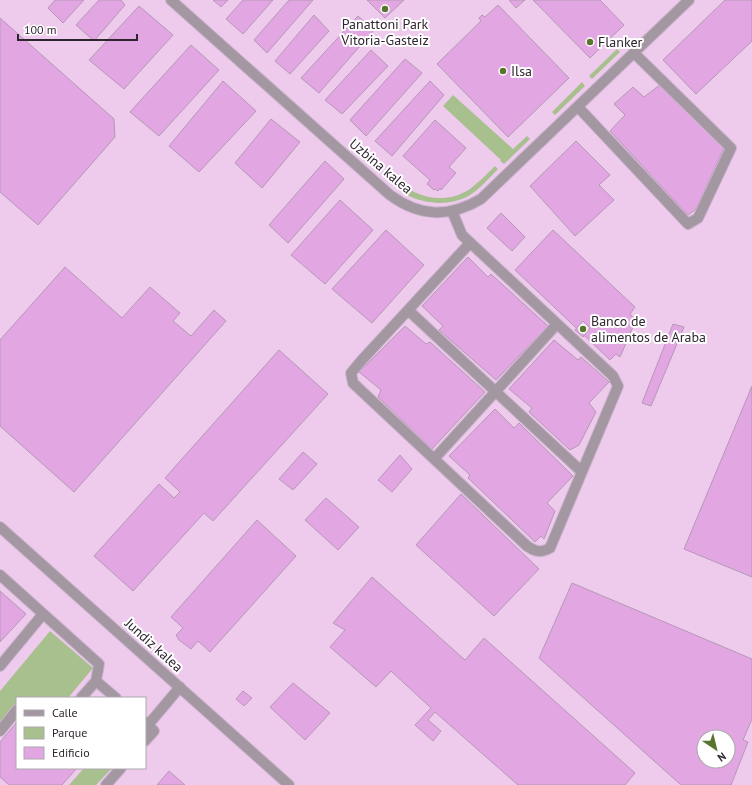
<svg xmlns="http://www.w3.org/2000/svg" width="752" height="785" viewBox="0 0 752 785" font-family="'PT Sans',sans-serif">
<style>
.built{fill:#eecbed;fill-rule:evenodd}
.green{fill:#a8c08e}
.building{fill:#e2a6e2;stroke:#b499b4;fill-rule:evenodd}
.lines{fill:none;stroke-linecap:round;stroke-linejoin:round}
.minor-casing{stroke:#cdb4cd;stroke-width:12}
.minor{stroke:#a397a2;stroke-width:10}
.poi-dot{fill:#57762c;stroke:#fff;stroke-width:1.5}
.labels{text-anchor:middle;stroke-width:4;stroke-linejoin:round;paint-order:stroke}
.poi-label{font-size:14px;fill:#2f252f;stroke:#fff;text-anchor:start}
.street-label{font-size:14px;fill:#2f252f;stroke:#fff}
</style>
<rect width="100%" height="100%" fill="#f5d8f4"/>
<!-- built -->
<path class="built" d="M 0,0 L 752,0 L 752,785 L 0,785 ZM 17,698 L 145,698 L 145,768 L 17,768 ZM 704,737 L 728,737 L 728,761 L 704,761 Z"/>
<!-- green -->
<path class="green" d="M 617,49 L 620,52 L 592,79 L 589,76 Z
M 582,82 L 585,86 L 555,115 L 552,112 Z
M 453,95 L 513,149 L 527,136 L 530,139 L 504,164 L 500,161 L 501,160 L 443,106 Z
M 495,166 L 498,169 C 489,178 481,188 470,195 C 452,206 426,205 407,195 C 400,191 394,185 388,180 L 391,176 C 413,196 442,207 470,189 C 479,182 487,174 495,166 Z
M 50,631 L 93,668 L 68,698 L 17,698 L 17,703 L 0,724 L 0,691 Z
M 84,768 L 112,768 L 96,785 L 69,785 Z"/>
<!-- building -->
<path class="building" d="M 55,0 L 84,0 L 63,23 L 48,8 Z
M 99,0 L 121,0 L 125,5 L 94,41 L 76,25 Z
M 213,0 L 228,0 L 221,7 Z
M 243,0 L 273,0 L 243,34 L 226,19 Z
M 289,0 L 313,0 L 267,53 L 254,40 Z
M 367,0 L 404,0 L 385,18 Z
M 509,0 L 525,0 L 516,8 Z
M 533,0 L 600,0 L 624,25 L 590,58 Z
M 725,0 L 752,0 L 752,41 L 696,94 L 663,60 Z
M 498,5 L 569,78 L 508,137 L 437,64 L 481,21 L 479,18 L 482,15 L 485,17 Z
M 139,6 L 173,35 L 124,89 L 89,60 Z
M 314,15 L 329,31 L 290,74 L 275,61 Z
M 358,16 L 374,30 L 319,93 L 301,78 Z
M 0,18 L 114,119 L 115,137 L 38,225 L 0,192 Z
M 191,45 L 219,70 L 159,136 L 130,112 Z
M 371,50 L 388,66 L 342,114 L 325,100 Z
M 405,59 L 422,73 L 366,136 L 350,120 Z
M 223,81 L 256,111 L 199,172 L 169,146 Z
M 430,81 L 444,95 L 392,156 L 375,141 Z
M 661,84 L 724,148 L 696,209 L 688,215 L 610,131 L 625,115 L 614,104 L 633,87 L 644,97 Z
M 271,119 L 300,142 L 262,188 L 235,163 Z
M 435,120 L 466,148 L 449,167 L 456,173 L 441,190 L 440,188 L 438,191 L 435,189 L 434,190 L 427,184 L 430,180 L 403,156 Z
M 576,141 L 610,175 L 599,185 L 614,200 L 575,236 L 530,186 Z
M 325,161 L 344,179 L 288,243 L 269,225 Z
M 340,200 L 373,230 L 325,284 L 291,255 Z
M 501,213 L 525,237 L 512,251 L 487,228 Z
M 386,230 L 424,265 L 372,323 L 332,289 Z
M 553,230 L 635,307 L 630,314 L 636,320 L 620,357 L 616,354 L 610,360 L 515,270 Z
M 468,257 L 488,277 L 491,274 L 548,326 L 496,380 L 439,330 L 443,326 L 422,306 Z
M 65,267 L 122,318 L 150,287 L 180,313 L 173,321 L 191,336 L 214,310 L 226,321 L 74,492 L 0,426 L 0,340 Z
M 583,321 L 590,328 L 583,337 L 575,330 Z
M 673,324 L 684,327 L 651,406 L 642,403 Z
M 405,326 L 426,344 L 430,342 L 485,392 L 432,449 L 378,397 L 381,390 L 359,372 Z
M 554,340 L 578,360 L 581,357 L 609,382 L 589,403 L 596,412 L 579,445 L 570,450 L 529,412 L 532,408 L 509,389 Z
M 279,350 L 328,394 L 213,521 L 204,513 L 133,591 L 94,556 L 159,484 L 174,498 L 180,492 L 165,478 Z
M 752,386 L 752,577 L 684,549 Z
M 495,409 L 514,428 L 519,423 L 573,476 L 547,503 L 555,511 L 544,539 L 541,536 L 535,542 L 468,478 L 470,475 L 449,456 Z
M 303,452 L 317,464 L 293,490 L 279,479 Z
M 400,455 L 412,469 L 392,492 L 378,480 Z
M 461,494 L 539,569 L 494,616 L 416,545 Z
M 326,498 L 359,527 L 338,550 L 305,520 Z
M 257,520 L 296,556 L 210,652 L 198,641 L 191,649 L 179,640 L 176,635 L 183,628 L 171,617 Z
M 372,577 L 465,660 L 484,638 L 635,773 L 625,785 L 518,785 L 435,712 L 428,720 L 441,731 L 433,741 L 415,725 L 431,708 L 391,671 L 376,687 L 330,647 L 345,630 L 333,623 Z
M 572,583 L 752,659 L 752,719 L 743,740 L 748,742 L 731,785 L 681,785 L 539,658 ZM 704,737 L 728,737 L 728,761 L 704,761 Z
M 0,591 L 26,614 L 0,642 Z
M 293,683 L 330,713 L 305,740 L 270,707 Z
M 243,691 L 252,698 L 244,706 L 236,699 Z
M 17,722 L 17,768 L 77,768 L 62,785 L 9,785 L 0,777 L 0,742 Z
M 169,771 L 185,785 L 157,785 Z"/>
<g class="lines">
<!-- minor casing -->
<g class="minor-casing">
<path id="minor" d="M 171,0 L 390,195 C 420,217 449,218 481,199 L 689,0
M 578,107 L 688,224 L 698,218 L 731,148 L 634,53
M 452,211 L 462,235 L 613,376 L 618,386 L 550,548 C 541,553 536,552 527,546 L 353,383 L 351,373 L 361,361 L 470,243
M 408,310 L 582,472
M 434,459 L 557,324
M 0,527 L 289,785
M 0,575 L 99,664 L 96,681 L 116,698
M 0,666 L 43,614
M 81,698 L 96,681
M 145,722 L 148,725 L 180,687
M 0,731 L 17,710
M 145,741 L 154,731 L 148,725
M 106,785 L 121,768"/>
</g>
<!-- minor -->
<use href="#minor" class="minor"/>
</g>
<!-- markers -->
<g class="poi-dot">
<circle cx="385" cy="9" r="4"/>
<circle cx="590" cy="42" r="4"/>
<circle cx="503" cy="71" r="4"/>
<circle cx="583" cy="329" r="4"/>
</g>
<g class="labels">
<!-- poi labels -->
<g class="poi-label">
<text x="385" y="29" text-anchor="middle">Panattoni Park<tspan x="385" dy="16">Vitoria-Gasteiz</tspan></text>
<text x="598" y="47">Flanker</text>
<text x="511" y="76">Ilsa</text>
<text x="591" y="326">Banco de<tspan x="591" dy="16">alimentos de Araba</tspan></text>
</g>
<!-- street labels -->
<g class="street-label">
<text transform="translate(381 166) rotate(40)" y="5">Uzbina kalea</text>
<text transform="translate(154 645) rotate(42)" y="5">Jundiz kalea</text>
</g>
</g>
<!-- legend -->
<rect x="16" y="697" width="130" height="72" fill="#ffffff" stroke="#aca8ac"/>
<rect x="24" y="710" width="20" height="6" fill="#a397a2" stroke="#aca8ac"/>
<text x="52" y="717" font-size="12" fill="#2f252f">Calle</text>
<rect x="24" y="727" width="20" height="12" fill="#a8c08e" stroke="#aca8ac"/>
<text x="52" y="737" font-size="12" fill="#2f252f">Parque</text>
<rect x="24" y="747" width="20" height="12" fill="#e2a6e2" stroke="#aca8ac"/>
<text x="52" y="757" font-size="12" fill="#2f252f">Edificio</text>
<!-- north arrow -->
<g transform="translate(716 749) rotate(145)"><circle r="19" fill="#ffffff" stroke="#aca8ac"/>
<path d="M0-3L7 15L0 10L-7 15Z" fill="#57762c"/>
<text y="-6" font-size="11" font-weight="bold" text-anchor="middle" fill="#2f252f">N</text>
</g>
<!-- scale -->
<path d="M18 34v6h119v-6" fill="none" stroke="#2f252f" stroke-width="2"/>
<text x="24" y="34" font-size="12" fill="#2f252f" stroke="#ffffff" stroke-width="3" paint-order="stroke">100 m</text>
</svg>
